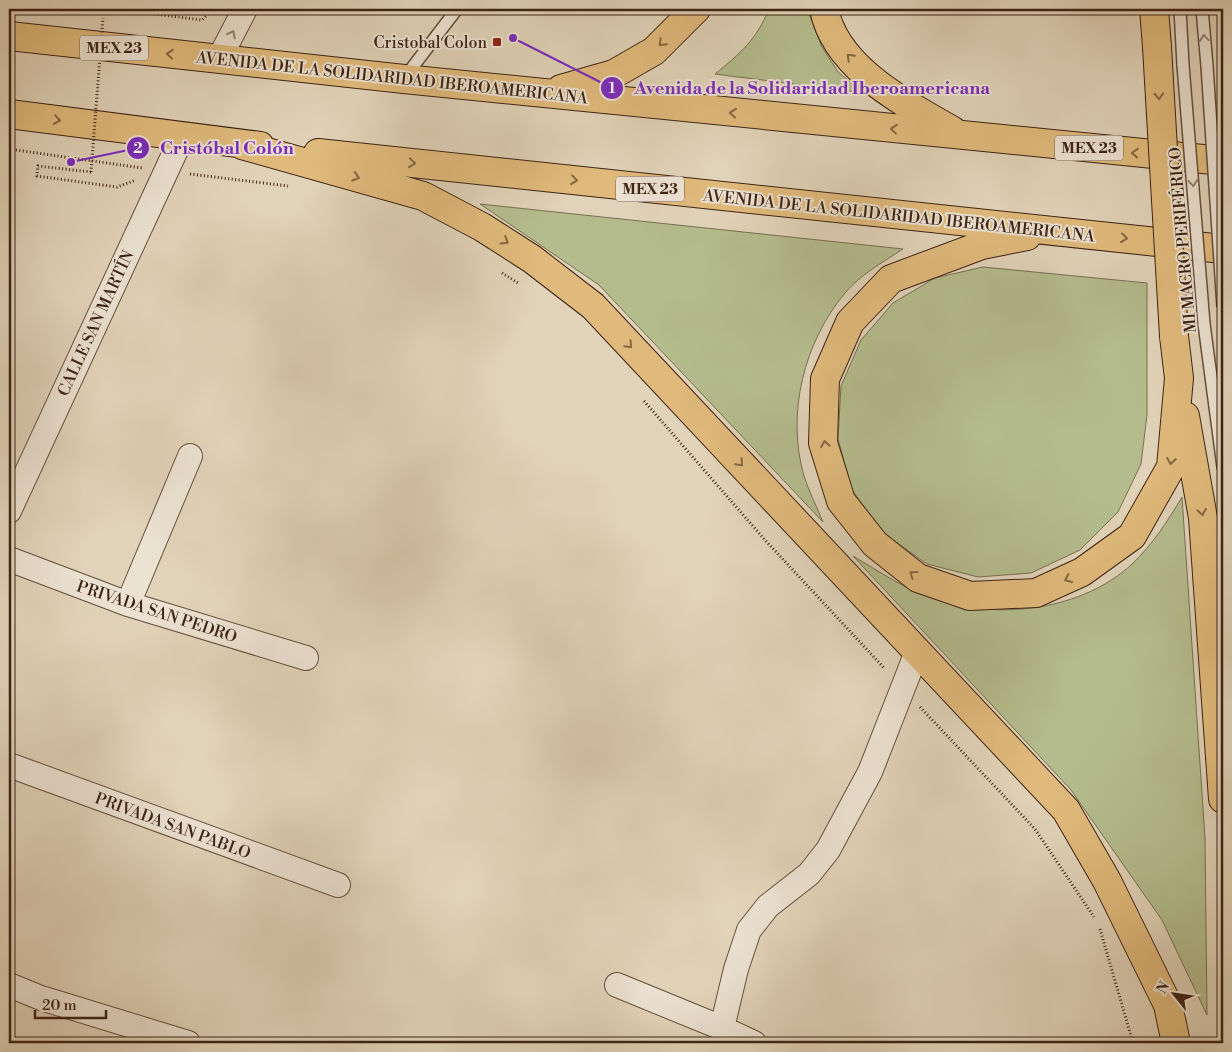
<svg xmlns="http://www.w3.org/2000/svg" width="1232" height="1052" viewBox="0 0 1232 1052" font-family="'Libre Bodoni',serif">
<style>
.green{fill:#b4bc8e;stroke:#787051}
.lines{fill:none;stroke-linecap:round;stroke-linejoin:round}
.service-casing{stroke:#66503d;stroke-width:14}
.minor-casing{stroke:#66503d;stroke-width:26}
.trunk-casing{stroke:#3d2414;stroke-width:30}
.path{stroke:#3d2414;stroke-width:3;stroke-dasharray:1 2.5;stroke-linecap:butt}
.service{stroke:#ece2d2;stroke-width:11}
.minor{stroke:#ece2d2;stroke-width:24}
.trunk{stroke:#e0ba7c;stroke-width:28}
.service-bridge-casing{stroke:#66503d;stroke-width:14;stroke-linecap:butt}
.trunk-bridge-casing{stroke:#3d2414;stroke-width:30;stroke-linecap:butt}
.path-bridge{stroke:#3d2414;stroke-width:3;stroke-dasharray:1 2.5;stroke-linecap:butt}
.service-bridge{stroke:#ece2d2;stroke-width:11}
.trunk-bridge{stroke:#e0ba7c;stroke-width:28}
.oneway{stroke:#948373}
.oneway2{stroke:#866843}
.poi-dot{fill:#8f2418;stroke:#ece2d2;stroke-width:2}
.labels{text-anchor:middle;stroke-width:4;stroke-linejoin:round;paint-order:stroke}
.shield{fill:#ece2d2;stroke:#725d4d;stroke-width:1}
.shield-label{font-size:15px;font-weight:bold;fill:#3d2414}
.poi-label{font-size:16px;fill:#3d2414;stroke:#ece2d2;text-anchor:end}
.street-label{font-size:16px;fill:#3d2414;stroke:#ece2d2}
.leader{fill:none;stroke:#7b2cbf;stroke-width:2}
.callout-dot{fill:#7b2cbf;stroke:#ece2d2;stroke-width:2}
.mark-label{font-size:15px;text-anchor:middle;font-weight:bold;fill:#fff}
.callout-label{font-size:18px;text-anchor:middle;font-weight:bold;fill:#7b2cbf;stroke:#ece2d2;stroke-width:4;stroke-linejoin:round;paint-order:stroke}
</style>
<rect width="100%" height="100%" fill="#e1d3b9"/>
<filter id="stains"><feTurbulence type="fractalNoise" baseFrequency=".004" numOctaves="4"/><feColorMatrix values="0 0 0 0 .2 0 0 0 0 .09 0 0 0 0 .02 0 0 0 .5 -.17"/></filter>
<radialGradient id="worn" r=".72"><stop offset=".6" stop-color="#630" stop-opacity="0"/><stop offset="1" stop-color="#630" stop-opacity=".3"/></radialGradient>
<!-- green -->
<path class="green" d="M 769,9 L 807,9 L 822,47 L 838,72 L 864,93 L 715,74 C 741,53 756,40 769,9 Z
M 480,204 L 903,249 C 883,262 860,275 845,293 C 804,342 786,414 804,476 C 809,492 817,507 823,522 L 599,285 Z
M 983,267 L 1147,283 L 1147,415 L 1141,464 L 1118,512 L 1080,550 L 1031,573 L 978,577 L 927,564 L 883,533 L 852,490 L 838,439 L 841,386 L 861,340 L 893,303 L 935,278 Z
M 1182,497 L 1205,838 L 1207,1015 L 1162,920 L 1071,790 L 853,556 C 880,572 908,591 938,600 C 1000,620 1083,610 1132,564 C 1153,544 1167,522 1182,497 Z"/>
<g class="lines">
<!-- service casing -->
<g class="service-casing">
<path id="service" d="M 1180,9 L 1183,65
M 1202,9 L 1207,66
M 405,77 L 457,9
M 1204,324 L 1223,467"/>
</g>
<!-- minor casing -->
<g class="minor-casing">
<path id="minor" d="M 219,59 L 245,9
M 9,511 L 182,137
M 9,559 L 128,604 L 306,658
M 128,604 L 190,456
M 9,765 L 338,885
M 9,985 L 41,998 L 188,1043
M 617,985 L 722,1028 L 754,1043
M 722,1028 L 736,969 L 749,930 L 768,906 L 809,874 L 828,850 L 870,772 L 917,652"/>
</g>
<!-- trunk casing -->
<g class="trunk-casing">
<path id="trunk" d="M 824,9 C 836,69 905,103 953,131
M 1154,9 L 1157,47
M 9,36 L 404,79 L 1223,161
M 561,89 L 614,74 L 654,51 L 696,9
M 9,114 L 260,146
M 242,145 L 423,196 L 482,227 L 532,259 L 593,306 L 1066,810 L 1107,881 L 1168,1005 L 1176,1043
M 318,153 L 1223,249
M 1027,236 L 982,245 L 891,279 L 850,322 L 825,379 L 823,443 L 841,501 L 875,544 L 918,578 L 970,596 L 1036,593 L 1082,572 L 1132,536 L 1171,467 L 1179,378 L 1174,336
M 1185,416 L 1203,518 L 1223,799"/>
</g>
<!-- path -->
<path class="path" d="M 21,9 L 65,14
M 116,9 L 202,20 L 213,9
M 9,149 L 142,168
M 91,172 L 38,166 L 37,176 L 117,187 L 136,180
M 190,174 L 288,186
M 502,273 L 518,283
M 644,401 L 765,540 L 885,669
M 920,707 L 1035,829 L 1094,917
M 1100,929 L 1133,1043"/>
<!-- service -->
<use href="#service" class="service"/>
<!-- minor -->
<use href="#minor" class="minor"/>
<!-- trunk -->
<use href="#trunk" class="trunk"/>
<!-- service-bridge casing -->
<g class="service-bridge-casing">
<path id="service-bridge" d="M 1183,65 L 1204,324
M 1207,66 L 1223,307"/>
</g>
<!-- trunk-bridge casing -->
<g class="trunk-bridge-casing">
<path id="trunk-bridge" d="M 1157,47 L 1174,336"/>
</g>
<!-- path-bridge -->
<path class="path-bridge" d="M 91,172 L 103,18"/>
<!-- service-bridge -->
<use href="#service-bridge" class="service-bridge"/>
<!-- trunk-bridge -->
<use href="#trunk-bridge" class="trunk-bridge"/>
</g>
<!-- one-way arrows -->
<defs><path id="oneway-chevron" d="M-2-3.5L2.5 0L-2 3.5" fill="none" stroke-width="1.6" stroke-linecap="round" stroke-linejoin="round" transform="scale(1.25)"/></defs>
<g class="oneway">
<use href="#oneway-chevron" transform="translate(232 34) rotate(-62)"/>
<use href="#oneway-chevron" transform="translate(1204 38) rotate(-95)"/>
<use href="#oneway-chevron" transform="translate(1193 183) rotate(85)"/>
</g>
<g class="oneway2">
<use href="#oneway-chevron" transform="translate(662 43) rotate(135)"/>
<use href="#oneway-chevron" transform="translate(170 54) rotate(-174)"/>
<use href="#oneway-chevron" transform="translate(850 57) rotate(-135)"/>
<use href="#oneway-chevron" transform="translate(1159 96) rotate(87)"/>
<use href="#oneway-chevron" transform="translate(733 113) rotate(-174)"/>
<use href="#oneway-chevron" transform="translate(57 120) rotate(8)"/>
<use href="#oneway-chevron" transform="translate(894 129) rotate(-174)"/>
<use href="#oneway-chevron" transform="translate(1135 153) rotate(-175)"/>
<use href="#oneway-chevron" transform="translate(412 163) rotate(6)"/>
<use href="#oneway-chevron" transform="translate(356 177) rotate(16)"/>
<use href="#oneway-chevron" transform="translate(574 180) rotate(6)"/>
<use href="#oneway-chevron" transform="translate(1124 238) rotate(7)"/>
<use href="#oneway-chevron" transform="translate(505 241) rotate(32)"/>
<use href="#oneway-chevron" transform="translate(629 345) rotate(47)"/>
<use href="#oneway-chevron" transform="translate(825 444) rotate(-99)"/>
<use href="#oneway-chevron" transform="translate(1171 461) rotate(99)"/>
<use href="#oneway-chevron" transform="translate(740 463) rotate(47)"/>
<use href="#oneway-chevron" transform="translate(1202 512) rotate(81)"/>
<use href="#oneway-chevron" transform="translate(913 574) rotate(-144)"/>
<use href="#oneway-chevron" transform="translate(1068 579) rotate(155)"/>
</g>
<!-- markers -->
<rect class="poi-dot" x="492" y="37" width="10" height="10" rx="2.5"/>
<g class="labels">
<!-- shield labels -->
<g class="shield">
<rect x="80" y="35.5" width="68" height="25" rx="4"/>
<rect x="1055" y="135.5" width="68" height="25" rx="4"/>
<rect x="616" y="176.5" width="68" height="25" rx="4"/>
</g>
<g class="shield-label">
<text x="114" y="53">MEX 23</text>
<text x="1089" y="153">MEX 23</text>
<text x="650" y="194">MEX 23</text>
</g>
<!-- poi labels -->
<g class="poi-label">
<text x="487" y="48">Cristobal Colon</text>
</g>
<!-- street labels -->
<g class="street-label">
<text transform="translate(392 77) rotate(6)" y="6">AVENIDA DE LA SOLIDARIDAD IBEROAMERICANA</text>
<text transform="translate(899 215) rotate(6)" y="6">AVENIDA DE LA SOLIDARIDAD IBEROAMERICANA</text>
<text transform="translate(1182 240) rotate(-95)" y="6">MI MACRO PERIFÉRICO</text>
<text transform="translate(95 323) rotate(-65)" y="6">CALLE SAN MARTÍN</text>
<text transform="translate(157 611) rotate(18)" y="6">PRIVADA SAN PEDRO</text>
<text transform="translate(173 825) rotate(20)" y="6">PRIVADA SAN PABLO</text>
</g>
</g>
<!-- callouts -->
<path class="leader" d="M513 38L612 88M71 162L138 148"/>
<g class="callout-dot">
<circle cx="513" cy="38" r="5"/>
<circle cx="71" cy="162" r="5"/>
<circle cx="612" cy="88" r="12"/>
<circle cx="138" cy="148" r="12"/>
</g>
<g class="mark-label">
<text x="612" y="93">1</text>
<text x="138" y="153">2</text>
</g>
<g class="callout-label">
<text x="812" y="94">Avenida de la Solidaridad Iberoamericana</text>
<text x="227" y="154">Cristóbal Colón</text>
</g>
<!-- margin -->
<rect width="1232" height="1052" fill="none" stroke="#e1d3b9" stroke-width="30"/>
<rect x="10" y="10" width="1212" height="1032" fill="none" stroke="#3d2414" stroke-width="2.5"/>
<rect x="15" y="15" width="1202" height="1022" fill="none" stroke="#3d2414"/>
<!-- north arrow -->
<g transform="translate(1174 994) rotate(300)" stroke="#ece2d2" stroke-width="4" paint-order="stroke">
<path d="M0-4L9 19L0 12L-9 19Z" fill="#3d2414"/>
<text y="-8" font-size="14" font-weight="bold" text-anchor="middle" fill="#3d2414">N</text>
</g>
<!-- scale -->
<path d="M35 1010v8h71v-8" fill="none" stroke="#3d2414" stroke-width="2.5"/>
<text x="42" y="1010" font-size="15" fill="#3d2414" stroke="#ece2d2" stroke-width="4" paint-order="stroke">20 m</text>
<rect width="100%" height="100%" filter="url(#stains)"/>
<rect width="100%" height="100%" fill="url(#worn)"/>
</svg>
